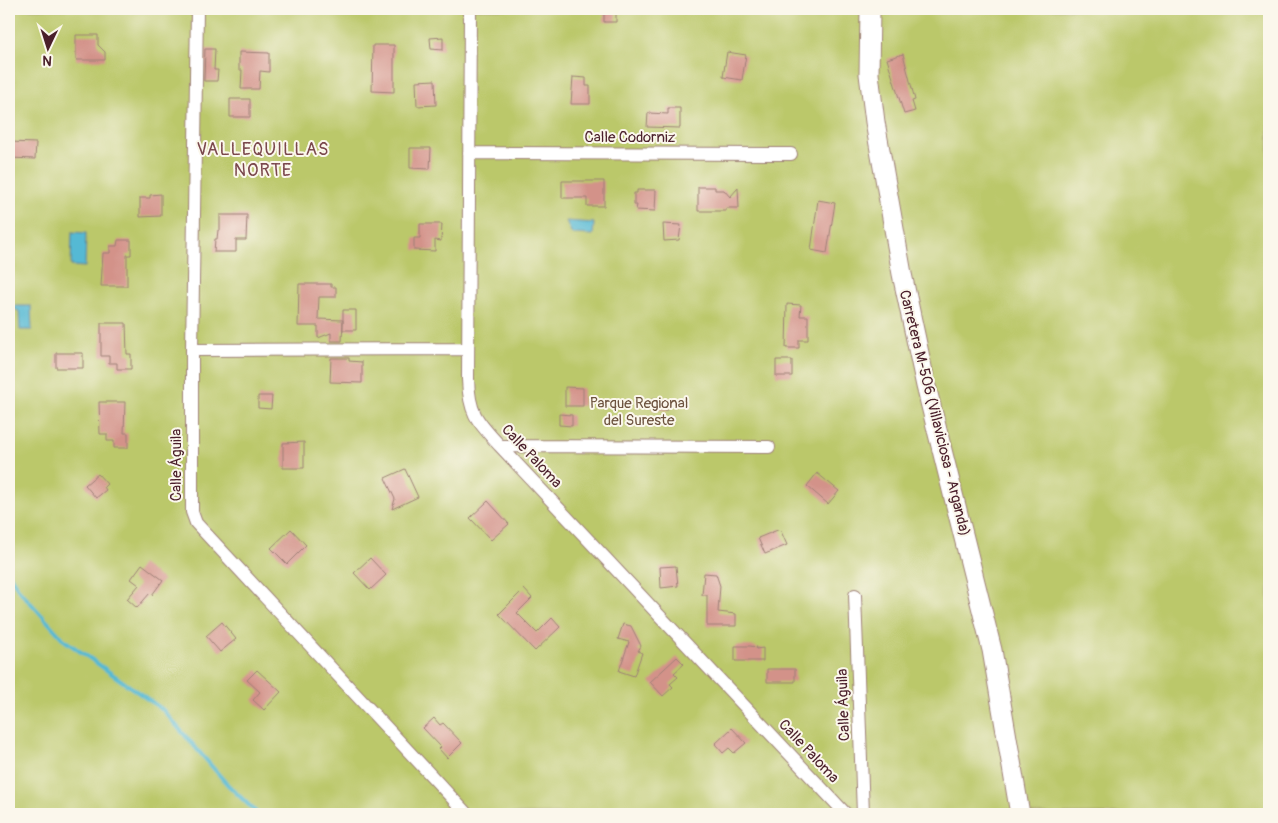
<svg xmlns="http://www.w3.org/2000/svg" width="1278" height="823" viewBox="0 0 1278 823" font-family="Pangolin,sans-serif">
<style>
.green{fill:#bbc86a;stroke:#82744a}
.water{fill:#55b9d4;stroke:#506c80}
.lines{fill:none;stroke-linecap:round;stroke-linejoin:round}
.stream{stroke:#55b9d4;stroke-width:4}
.building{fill:#d39289}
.street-casing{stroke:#9e8077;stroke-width:14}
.primary-casing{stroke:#9e8077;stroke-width:21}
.street{stroke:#fff;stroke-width:12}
.primary{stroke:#fff;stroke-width:19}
.labels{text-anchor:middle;stroke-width:4;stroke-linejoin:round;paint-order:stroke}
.street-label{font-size:15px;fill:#4a1f2b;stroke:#fbf7ec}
.park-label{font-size:15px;fill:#6c523e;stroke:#fbf7ec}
.quarter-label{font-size:18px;letter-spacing:1px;fill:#7a474c;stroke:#fbf7ec}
</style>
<rect width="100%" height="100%" fill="#fbf7ec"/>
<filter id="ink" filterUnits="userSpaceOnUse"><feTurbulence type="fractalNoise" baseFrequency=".02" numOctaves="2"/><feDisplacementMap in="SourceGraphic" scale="10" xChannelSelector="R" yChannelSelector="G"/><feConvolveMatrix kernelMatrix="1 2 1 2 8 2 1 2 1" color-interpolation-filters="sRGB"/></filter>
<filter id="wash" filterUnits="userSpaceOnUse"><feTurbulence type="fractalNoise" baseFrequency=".0096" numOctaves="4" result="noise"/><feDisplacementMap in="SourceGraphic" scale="20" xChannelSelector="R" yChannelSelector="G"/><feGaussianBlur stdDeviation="1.12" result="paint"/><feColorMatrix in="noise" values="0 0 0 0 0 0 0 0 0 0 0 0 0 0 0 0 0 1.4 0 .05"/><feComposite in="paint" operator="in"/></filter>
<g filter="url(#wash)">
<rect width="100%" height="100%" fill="#f2e0c3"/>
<!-- green -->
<path class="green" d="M 9,9 L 1269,9 L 1269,814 L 9,814 Z"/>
<!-- water -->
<path class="water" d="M 566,221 L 594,223 L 593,235 L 572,234 Z
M 72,232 L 86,233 L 85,267 L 71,266 Z
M 14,306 L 31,306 L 32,330 L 20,330 L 19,311 L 14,309 Z"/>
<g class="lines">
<!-- stream -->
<path class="stream" d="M 9,574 L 19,590 L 64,640 L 163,710 L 227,784 L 258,814"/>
</g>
<g id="blocks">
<!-- building -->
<path class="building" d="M 604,11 L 616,11 L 616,22 L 604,22 Z
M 76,35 L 98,35 L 98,45 L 105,52 L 105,60 L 76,60 Z
M 443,37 L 443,50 L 431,49 L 430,38 Z
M 373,45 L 394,45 L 394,92 L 372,91 Z
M 205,49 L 215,49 L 214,70 L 218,70 L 217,81 L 204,81 Z
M 239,52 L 269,53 L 269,72 L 260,71 L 259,89 L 241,89 L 242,70 L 239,70 Z
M 727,52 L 746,55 L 742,80 L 723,77 Z
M 903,54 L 915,100 L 912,101 L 915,111 L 904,114 L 887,59 Z
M 573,77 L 586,78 L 586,86 L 590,86 L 590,104 L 571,104 Z
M 435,80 L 436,105 L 417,106 L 416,81 Z
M 230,99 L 250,99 L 250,117 L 230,117 Z
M 668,108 L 680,108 L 680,128 L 647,127 L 648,113 L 668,114 Z
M 9,142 L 36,143 L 35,159 L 9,158 Z
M 410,148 L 431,148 L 430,169 L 410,168 Z
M 562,181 L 604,181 L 604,206 L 587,206 L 587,198 L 562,198 Z
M 698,187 L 715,187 L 715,190 L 724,190 L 730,197 L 738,188 L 739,208 L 726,208 L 726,211 L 698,211 Z
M 637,190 L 656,190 L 655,211 L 636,210 L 637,205 L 634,205 L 634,193 L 637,193 Z
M 161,194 L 161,216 L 140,217 L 140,198 L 150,198 L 150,195 Z
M 818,200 L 835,203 L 827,253 L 811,250 Z
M 220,215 L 247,215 L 246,240 L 236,240 L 236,252 L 214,252 L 215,239 L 217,239 L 218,230 L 220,230 Z
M 420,224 L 442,224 L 441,241 L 435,240 L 435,251 L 414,250 L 414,238 L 420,238 Z
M 663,224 L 681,225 L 679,240 L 664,241 Z
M 118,240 L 131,240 L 131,255 L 127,255 L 127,286 L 101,286 L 103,253 L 110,253 L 110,246 L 117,246 Z
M 299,284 L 331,284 L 331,287 L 336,287 L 336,297 L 319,297 L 318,319 L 343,320 L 342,341 L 331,341 L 331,333 L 318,338 L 318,326 L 298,326 Z
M 787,304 L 801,305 L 800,316 L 808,316 L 808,340 L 799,340 L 799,348 L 786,348 Z
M 343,310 L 356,310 L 356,330 L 343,330 Z
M 101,323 L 126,323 L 127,354 L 131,354 L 131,369 L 117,369 L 117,363 L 109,363 L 109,356 L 101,356 Z
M 56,353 L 83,353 L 83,368 L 56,368 Z
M 331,358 L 349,358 L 349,361 L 362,362 L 362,383 L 330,382 Z
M 776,360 L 792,360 L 792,376 L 776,376 Z
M 565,387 L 583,388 L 583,406 L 565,406 Z
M 258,396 L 272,396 L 271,409 L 258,408 Z
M 652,399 L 668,400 L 668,410 L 652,410 Z
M 99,402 L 125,402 L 124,433 L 128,433 L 128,448 L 114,448 L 114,441 L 107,441 L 107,434 L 100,434 Z
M 559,414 L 572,415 L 572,426 L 559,425 Z
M 304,442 L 304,468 L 283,468 L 283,443 Z
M 405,469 L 418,497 L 392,509 L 395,499 L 385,478 Z
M 817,473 L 839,491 L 828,504 L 807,486 Z
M 98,474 L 107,484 L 104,487 L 106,490 L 96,498 L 85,485 Z
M 488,501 L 509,524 L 491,540 L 470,518 Z
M 291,529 L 306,545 L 287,564 L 271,548 Z
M 780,529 L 787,545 L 765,554 L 758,538 Z
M 370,558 L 386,575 L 370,590 L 354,573 Z
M 142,564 L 163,580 L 152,595 L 150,593 L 137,608 L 127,599 L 139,585 L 131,579 Z
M 676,566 L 678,586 L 661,588 L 660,567 Z
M 704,573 L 716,574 L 720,586 L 718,612 L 736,614 L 736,626 L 707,626 L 707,595 L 702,595 Z
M 524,589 L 532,598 L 517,613 L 537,633 L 552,618 L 560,627 L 535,651 L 499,614 Z
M 222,622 L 236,639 L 220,652 L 206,636 Z
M 623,624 L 631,626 L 641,646 L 638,651 L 642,653 L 634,676 L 619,671 L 629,642 L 618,639 Z
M 735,646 L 750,646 L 757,647 L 756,649 L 763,648 L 763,661 L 735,661 Z
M 677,657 L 684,664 L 674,673 L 678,677 L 670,684 L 673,687 L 663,696 L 650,682 Z
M 767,669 L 795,669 L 795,682 L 767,682 Z
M 257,670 L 281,692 L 264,710 L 253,700 L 260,692 L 247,680 Z
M 434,718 L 440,725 L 443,723 L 462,743 L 447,758 L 439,749 L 441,747 L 423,728 Z
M 732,728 L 746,743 L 734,753 L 729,748 L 723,753 L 715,744 Z"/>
</g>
</g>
<g filter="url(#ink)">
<use href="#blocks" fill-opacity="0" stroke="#9e8077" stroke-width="1"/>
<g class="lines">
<!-- street casing -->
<g class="street-casing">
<path id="street" d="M 197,9 L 192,350 L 192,512 L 196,523 L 467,814
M 470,9 L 468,379 C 469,414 477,421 500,446 L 846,814
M 469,153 L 791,154
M 192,350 L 468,349
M 500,446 L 769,447
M 855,595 L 863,814"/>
</g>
<!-- primary casing -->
<g class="primary-casing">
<path id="primary" d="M 870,9 L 869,74 L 875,122 L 902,274 L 926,386 L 992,650 L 1020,814"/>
</g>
<!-- street -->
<use href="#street" class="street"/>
<!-- primary -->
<use href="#primary" class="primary"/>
</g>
</g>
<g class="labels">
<!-- street labels -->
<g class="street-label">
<text x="630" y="142">Calle Codorniz</text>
<text transform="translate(935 413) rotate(76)" y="5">Carretera M-506 (Villaviciosa - Arganda)</text>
<text transform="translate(532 456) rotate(47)" y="5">Calle Paloma</text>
<text transform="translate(176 465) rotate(-90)" y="5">Calle Águila</text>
<text transform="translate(843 705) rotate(-92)" y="5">Calle Águila</text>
<text transform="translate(809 751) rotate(47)" y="5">Calle Paloma</text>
</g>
<!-- park labels -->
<g class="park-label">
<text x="639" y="408">Parque Regional<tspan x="639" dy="17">del Sureste</tspan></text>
</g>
<!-- quarter labels -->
<g class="quarter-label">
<text x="263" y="155">VALLEQUILLAS<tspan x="263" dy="21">NORTE</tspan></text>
</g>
</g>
<!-- margin -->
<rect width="1278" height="823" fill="none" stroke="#fbf7ec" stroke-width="30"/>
<!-- north arrow -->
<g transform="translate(48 48) rotate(184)" stroke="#fbf7ec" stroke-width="4" paint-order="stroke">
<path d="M0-4L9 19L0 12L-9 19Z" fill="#4a1f2b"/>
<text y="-8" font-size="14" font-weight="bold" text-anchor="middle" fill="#4a1f2b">N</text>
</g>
</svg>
